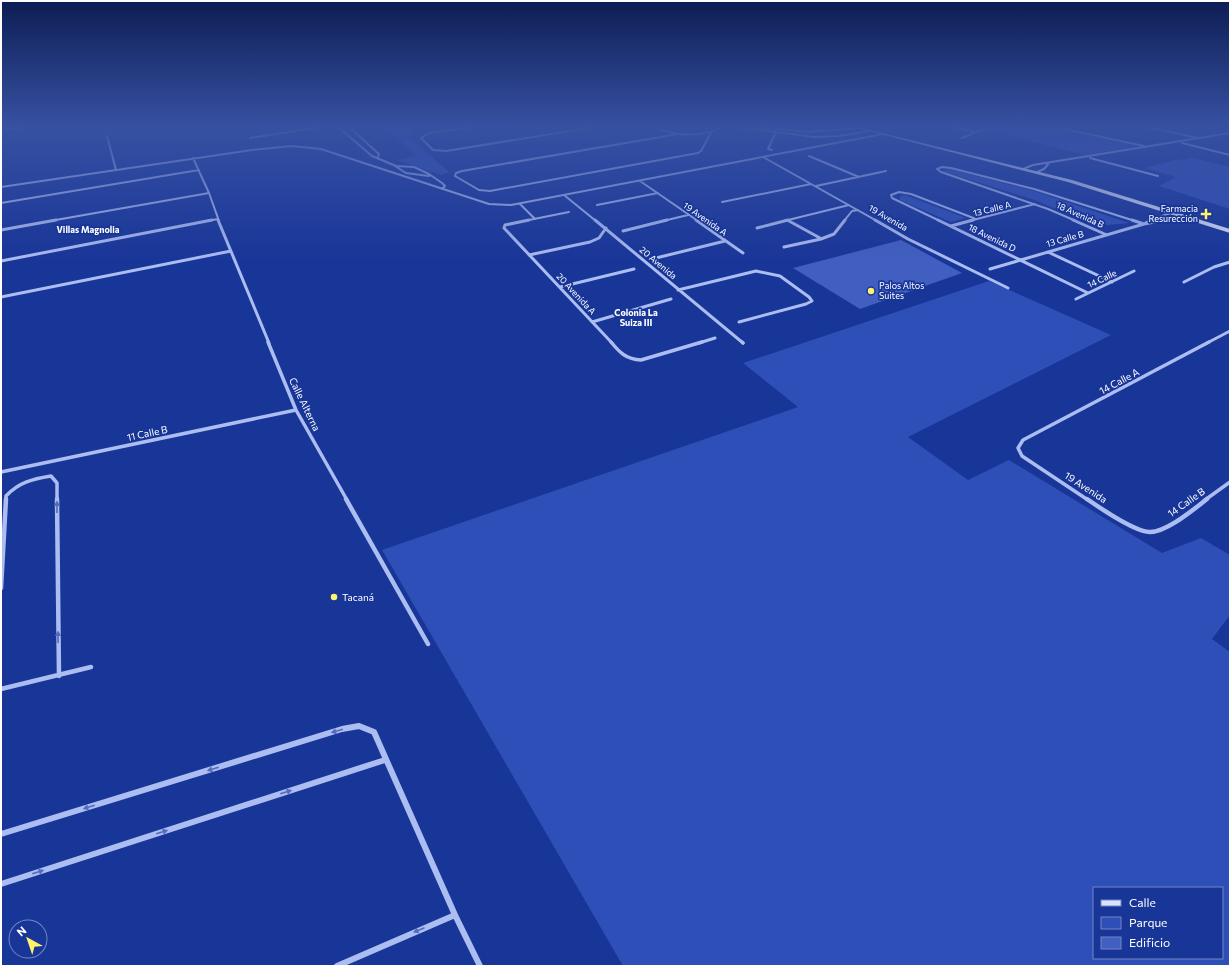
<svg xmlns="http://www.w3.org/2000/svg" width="1231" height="967" viewBox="0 0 1231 967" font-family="Commissioner,sans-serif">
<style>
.green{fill:#2f4fb8;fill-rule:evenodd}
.building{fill:#415fc0}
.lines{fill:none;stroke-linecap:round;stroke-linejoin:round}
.street-far4{stroke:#acbdf1;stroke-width:2}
.street-far3{stroke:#acbdf1;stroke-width:3}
.street-far2{stroke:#acbdf1;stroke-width:3.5}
.street-far1{stroke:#acbdf1;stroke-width:4.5}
.street{stroke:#acbdf1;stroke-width:6}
.secondary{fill:#dbe2fc;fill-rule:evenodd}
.oneway{fill:#536bbc}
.poi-dot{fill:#fff36c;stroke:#183598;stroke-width:1.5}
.labels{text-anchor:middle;stroke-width:3.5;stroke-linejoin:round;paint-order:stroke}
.far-street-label{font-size:9px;fill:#fff;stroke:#183598}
.far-poi-label{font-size:9px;fill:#fff;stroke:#183598;text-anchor:end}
.far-neighbourhood-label{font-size:9px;font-weight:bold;fill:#fff;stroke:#183598}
.street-label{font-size:10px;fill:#fff;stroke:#183598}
.poi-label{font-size:10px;fill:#fff;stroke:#183598;text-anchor:start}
</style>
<rect width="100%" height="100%" fill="#183598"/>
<!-- green -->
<path class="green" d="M 384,127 L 409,127 L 413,131 L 409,137 L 449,172 L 442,175 L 396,160 L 417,156 Z
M 994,127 L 1048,127 L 1138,146 L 1085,155 L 987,130 Z
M 1193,158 L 1230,167 L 1230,209 L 1159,186 L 1176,177 L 1144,168 L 1179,159 L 1183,160 Z
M 949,169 L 1034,191 L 1129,223 L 1107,225 L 1097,222 L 1089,223 L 1035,200 L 942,171 Z
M 905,195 L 966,218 L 951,222 L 900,200 L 900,196 Z
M 989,281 L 1111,335 L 908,437 L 968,480 L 1009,460 L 1162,553 L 1201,538 L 1230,555 L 1230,615 L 1212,639 L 1230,652 L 1230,966 L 623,966 L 382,550 L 798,407 L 743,363 ZM 1094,888 L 1222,888 L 1222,958 L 1094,958 Z"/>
<!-- building -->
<path class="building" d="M 901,240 L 962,273 L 860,309 L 793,268 Z"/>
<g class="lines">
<!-- street-far4 -->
<path class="street-far4" d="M 338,127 L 372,156 L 396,166 L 414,167 L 429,174 L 442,183 L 445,186 L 442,189
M 349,127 L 379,154 L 378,157
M 473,127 L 429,133 L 421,138 L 433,150 L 446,151 L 594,127
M 654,127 C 674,136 702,138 721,127
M 739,127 L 814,137 L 839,136 L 870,131
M 760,127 L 809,132 L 858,128
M 953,127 L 976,132
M 1055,127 L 1144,146
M 1147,127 L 1198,138
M 1,130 L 23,127
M 678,134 L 462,171 L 456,173 L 455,176 L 479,190 L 490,191 L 698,153 L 701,151 L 712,131
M 107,136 L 116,170
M 250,138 L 321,127
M 962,138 L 988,127
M 1182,143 L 1230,155
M 772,150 L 768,149 L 778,127
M 809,156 L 859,177
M 763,157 L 877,221
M 193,158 L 209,193 L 219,221
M 1090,158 L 1158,176
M 395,166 L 406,173 L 429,176
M 1023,169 L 1033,165 L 1230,133
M 1037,172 L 1044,169 L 1049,163
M 640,181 L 698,221
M 816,186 L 886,171
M 1,187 L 252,150 L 292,146 L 321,149 L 489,204 L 511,205 L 883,134
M 564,195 L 596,221
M 722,202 L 811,184
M 1,203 L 199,170
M 520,204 L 535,219
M 597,205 L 658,193
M 50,221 L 209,193
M 207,221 L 218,219
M 524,221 L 569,212
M 663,221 L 688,215
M 784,221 L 849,205
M 844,221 L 852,211 L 858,210
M 940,221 L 892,198 L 891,195 L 899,192 L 911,194 L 976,219
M 969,221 L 1035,204
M 1076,221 L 1048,209 L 941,172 L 937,169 L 942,167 L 951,168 L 1034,189 L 1135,221
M 1149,221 L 1173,212
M 1162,221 L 1182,215"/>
<!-- street-far3 -->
<path class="street-far3" d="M 218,220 L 269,343
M 529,220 L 505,225 L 504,228 L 612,343
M 595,220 L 743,343
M 696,220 L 743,253
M 875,220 L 908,239 L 1008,288
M 938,220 L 1088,293
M 1073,220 L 1107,235
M 1132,220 L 1144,224
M 789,221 L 820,238
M 1144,224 L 1151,220
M 951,226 L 973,220
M 757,228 L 788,220
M 1,230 L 56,220
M 623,231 L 667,220
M 784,247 L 821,239 L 834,234 L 845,220
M 1048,252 L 1112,282
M 529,255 L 590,242 L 599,238 L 606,228
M 656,258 L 725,241
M 1,261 L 212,220
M 990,269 L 1144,224 L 1165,220
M 1184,282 L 1214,267 L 1230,262
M 560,287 L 634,269
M 678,290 L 756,271 L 780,276 L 809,297 L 812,301 L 806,304 L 739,322
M 1,297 L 231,251
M 1076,299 L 1134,271
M 592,322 L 671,299
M 699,343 L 715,338
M 1207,343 L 1230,331"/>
<!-- street-far2 -->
<path class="street-far2" d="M 268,342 L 296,410 L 347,500
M 611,342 C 620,353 626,359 641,360 L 702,342
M 742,342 L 743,343
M 1,472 L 296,410
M 6,500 L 6,496 C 19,482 33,479 51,476 L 57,483 L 57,500
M 1088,500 L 1022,456 L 1018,448 L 1023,440 L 1209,342
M 1205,500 L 1230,482"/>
<!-- street-far1 -->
<path class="street-far1" d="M 57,499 L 59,676
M 346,499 L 428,644
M 1087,499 C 1100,508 1135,532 1150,532 C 1167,532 1194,509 1207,499
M 1,588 L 6,499
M 1,689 L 91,667"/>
<!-- street -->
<path class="street" d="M 1,834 L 342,729 L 359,726 L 374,732 L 455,915 L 480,966
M 1,884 L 385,760
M 337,966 L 455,915"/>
<!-- secondary -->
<path class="secondary" d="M 853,127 L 858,127 L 1072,180 L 1230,229 L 1230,233 L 1068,182 Z"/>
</g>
<!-- one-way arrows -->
<defs><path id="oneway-solid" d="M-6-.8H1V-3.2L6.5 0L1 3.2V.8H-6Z"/></defs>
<g class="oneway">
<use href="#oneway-solid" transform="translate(57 507) rotate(-90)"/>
<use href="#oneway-solid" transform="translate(58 637) rotate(-90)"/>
<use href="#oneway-solid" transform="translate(337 731) rotate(164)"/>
<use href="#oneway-solid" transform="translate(213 769) rotate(163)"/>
<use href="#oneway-solid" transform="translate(286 792) rotate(-18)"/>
<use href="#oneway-solid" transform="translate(89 807) rotate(163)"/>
<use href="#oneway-solid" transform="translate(162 832) rotate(-18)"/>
<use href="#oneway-solid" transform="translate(38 872) rotate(-18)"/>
<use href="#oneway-solid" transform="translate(419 930) rotate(157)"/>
</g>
<!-- sky -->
<linearGradient id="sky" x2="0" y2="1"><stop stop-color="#0d1d54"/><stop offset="0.48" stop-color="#3751a2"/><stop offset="1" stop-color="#3751a2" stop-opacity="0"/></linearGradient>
<rect width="1231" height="262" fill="url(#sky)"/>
<!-- markers -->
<g class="poi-dot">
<path d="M1204 208h4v4h4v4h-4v4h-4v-4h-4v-4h4z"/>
<circle cx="871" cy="291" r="4"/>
<circle cx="334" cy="597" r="4"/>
</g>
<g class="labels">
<!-- far-street labels -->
<g class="far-street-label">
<text transform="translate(992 209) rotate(-14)" y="3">13 Calle A</text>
<text transform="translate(1080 215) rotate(24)" y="3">18 Avenida B</text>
<text transform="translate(888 218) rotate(30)" y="3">19 Avenida</text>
<text transform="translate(705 219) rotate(35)" y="3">19 Avenida A</text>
<text transform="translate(992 238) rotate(26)" y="3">18 Avenida D</text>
<text transform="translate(1065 239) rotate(-16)" y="3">13 Calle B</text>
<text transform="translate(658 263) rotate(40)" y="3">20 Avenida</text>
<text transform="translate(1102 279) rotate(-25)" y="3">14 Calle</text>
<text transform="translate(576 294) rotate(47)" y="3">20 Avenida A</text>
</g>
<!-- far-poi labels -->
<g class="far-poi-label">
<text x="1198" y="212">Farmacia<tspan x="1198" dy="10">Resurección</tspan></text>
<text x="879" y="289" text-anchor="start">Palos Altos<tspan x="879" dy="10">Suites</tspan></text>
</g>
<!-- far-neighbourhood labels -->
<g class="far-neighbourhood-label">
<text x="88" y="233">Villas Magnolia</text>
<text x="636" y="316">Colonia La<tspan x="636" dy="10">Suiza III</tspan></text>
</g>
<!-- street labels -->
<g class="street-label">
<text transform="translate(1119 381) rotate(-28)" y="4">14 Calle A</text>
<text transform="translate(305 404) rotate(64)" y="4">Calle Alterna</text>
<text transform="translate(147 433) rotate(-12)" y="4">11 Calle B</text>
<text transform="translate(1086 487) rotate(33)" y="4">19 Avenida</text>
<text transform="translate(1186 502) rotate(-35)" y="4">14 Calle B</text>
</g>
<!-- poi labels -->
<g class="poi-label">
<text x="342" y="601">Tacaná</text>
</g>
</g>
<!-- border -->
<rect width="1231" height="967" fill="none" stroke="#ffffff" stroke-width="4"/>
<!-- legend -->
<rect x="1093" y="887" width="130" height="72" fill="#183598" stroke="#7486c1"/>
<rect x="1101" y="900" width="20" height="6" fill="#dbe2fc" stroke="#7486c1"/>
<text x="1129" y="907" font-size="12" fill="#ffffff">Calle</text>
<rect x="1101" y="917" width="20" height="12" fill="#2f4fb8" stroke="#7486c1"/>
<text x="1129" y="927" font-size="12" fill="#ffffff">Parque</text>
<rect x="1101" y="937" width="20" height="12" fill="#415fc0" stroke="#7486c1"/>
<text x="1129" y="947" font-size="12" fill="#ffffff">Edificio</text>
<!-- north arrow -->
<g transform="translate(28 939) rotate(320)"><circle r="19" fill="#183598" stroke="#7486c1"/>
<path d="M0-3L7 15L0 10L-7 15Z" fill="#fff36c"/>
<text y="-6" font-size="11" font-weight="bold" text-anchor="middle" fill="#ffffff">N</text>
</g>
</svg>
